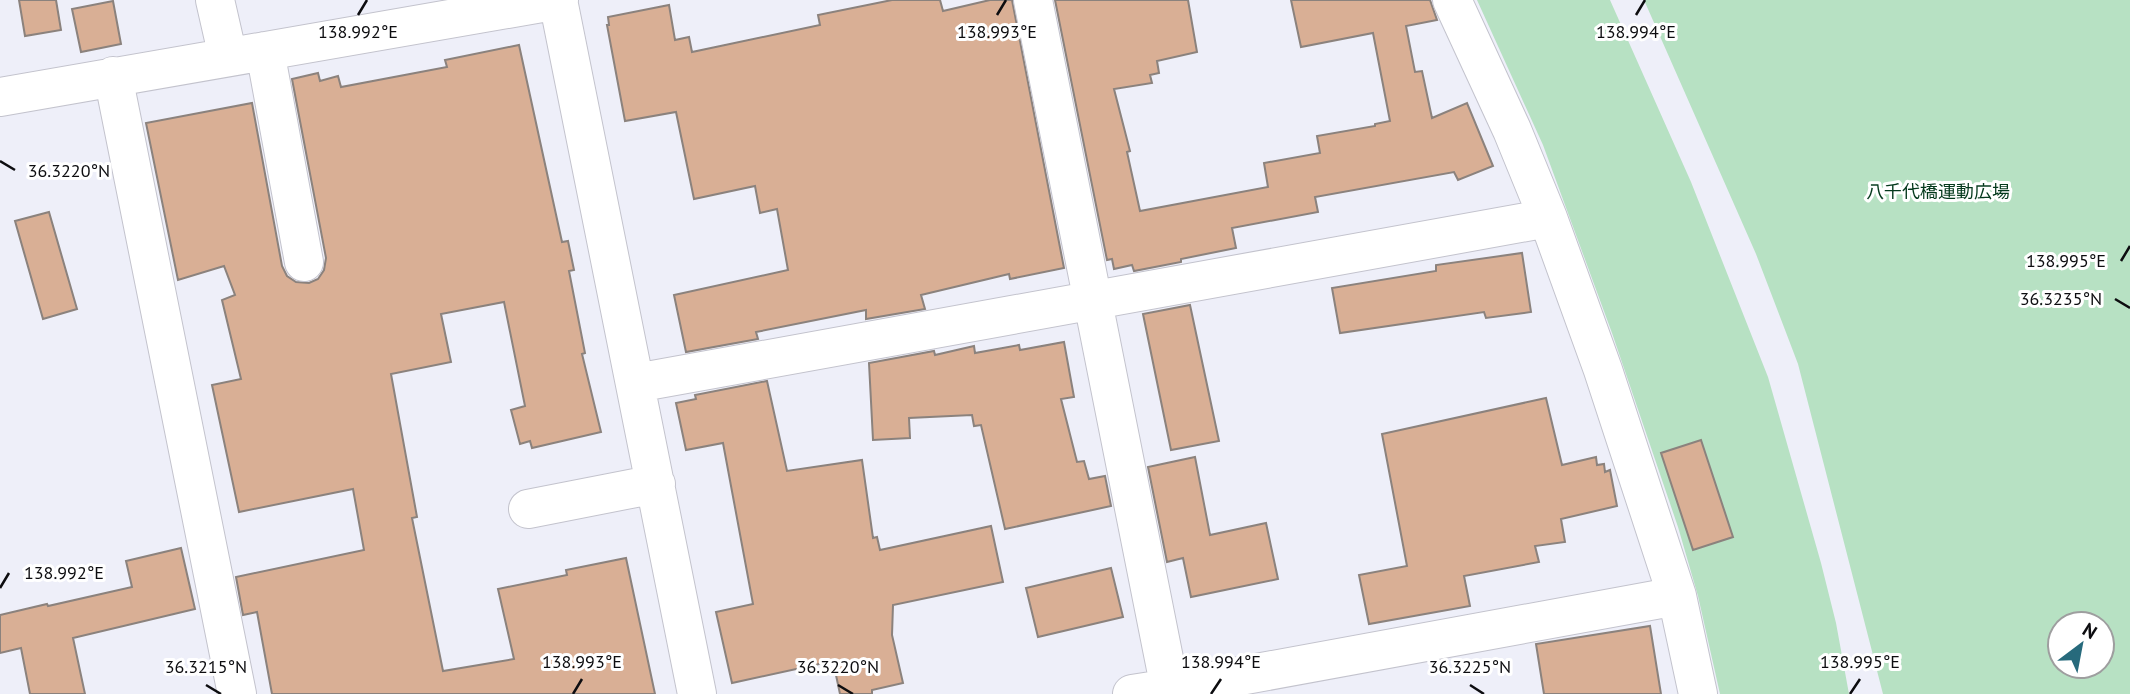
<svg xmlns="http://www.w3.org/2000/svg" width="2130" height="694" viewBox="0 0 2130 694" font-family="'PT Sans','Noto Sans JP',sans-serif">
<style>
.green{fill:#b7e1c3;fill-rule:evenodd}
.building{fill:#d9af95;stroke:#8b827d;stroke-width:2}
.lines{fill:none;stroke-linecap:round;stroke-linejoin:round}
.minor-casing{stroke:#c3c3cd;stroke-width:40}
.minor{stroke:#fff;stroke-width:38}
.ticks{fill:none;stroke:#0d0d10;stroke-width:2.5}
.labels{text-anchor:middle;stroke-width:6;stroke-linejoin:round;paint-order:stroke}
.park-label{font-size:18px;fill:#04391c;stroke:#fff}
.ticks-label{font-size:18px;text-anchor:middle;fill:#0d0d10;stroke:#fff;stroke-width:6;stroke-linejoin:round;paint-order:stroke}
</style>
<rect width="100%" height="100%" fill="#eeeff9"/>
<!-- green -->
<path class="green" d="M 1477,0 L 1610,0 L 1691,182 L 1768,377 L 1821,563 L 1836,623 L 1849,694 L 1720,694 L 1698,596 L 1678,527 L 1612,333 L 1543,145 Z
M 1644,0 L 2130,0 L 2130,694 L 1883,694 L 1798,364 L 1756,254 ZM 2060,624 L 2102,624 L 2102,666 L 2060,666 Z"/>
<!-- building -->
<path class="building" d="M 19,0 L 56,0 L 61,30 L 25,36 Z
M 892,0 L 940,0 L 943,11 L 990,0 L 1012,0 L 1064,268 L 1010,279 L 1009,274 L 921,295 L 925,309 L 866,319 L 866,310 L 756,332 L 758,339 L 686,352 L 674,295 L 788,270 L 777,209 L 760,213 L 755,186 L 694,199 L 676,112 L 625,121 L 607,25 L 609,25 L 608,17 L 669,5 L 675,40 L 689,37 L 692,52 L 820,25 L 818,15 Z
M 1055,0 L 1188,0 L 1197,52 L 1157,61 L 1159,73 L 1150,75 L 1152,83 L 1114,89 L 1130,151 L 1127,152 L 1140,211 L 1268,187 L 1264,163 L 1320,153 L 1317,136 L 1375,126 L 1375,124 L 1390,121 L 1373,33 L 1301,47 L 1291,0 L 1430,0 L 1437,20 L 1406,26 L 1415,72 L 1422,71 L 1432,118 L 1467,103 L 1493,166 L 1458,180 L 1454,172 L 1315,197 L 1318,212 L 1232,228 L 1236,248 L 1181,259 L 1181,262 L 1134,271 L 1132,265 L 1114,269 L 1112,259 L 1107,260 Z
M 113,1 L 121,44 L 81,52 L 72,9 Z
M 519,45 L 562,242 L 568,241 L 574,270 L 569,271 L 585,353 L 582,354 L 601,432 L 532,448 L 530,441 L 520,444 L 511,410 L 525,406 L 504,302 L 441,314 L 451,362 L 391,374 L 417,517 L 412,518 L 443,671 L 514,659 L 498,589 L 567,575 L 566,570 L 626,558 L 655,694 L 272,694 L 257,612 L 243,615 L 236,577 L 364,550 L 353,489 L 239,512 L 212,385 L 241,379 L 222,300 L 235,295 L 224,266 L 178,280 L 146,123 L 252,103 L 282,266 L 287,276 L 296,282 L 309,283 L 318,279 L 324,270 L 326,258 L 292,79 L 318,73 L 320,81 L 338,76 L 341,87 L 447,67 L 445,60 Z
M 49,212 L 77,309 L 43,319 L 15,221 Z
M 1522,253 L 1531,312 L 1486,318 L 1484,312 L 1340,333 L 1332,288 L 1436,271 L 1436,265 Z
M 1190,305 L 1219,441 L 1171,450 L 1143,314 Z
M 1064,342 L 1074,397 L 1061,399 L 1077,462 L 1084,461 L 1089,479 L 1105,476 L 1111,506 L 1005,529 L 981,425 L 974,426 L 972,415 L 909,418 L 910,438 L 873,440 L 869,363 L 934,351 L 935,355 L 974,346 L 975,353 L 1019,345 L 1020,350 Z
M 767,381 L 787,471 L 862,460 L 873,538 L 877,537 L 880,550 L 991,526 L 1003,582 L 893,605 L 892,635 L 903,683 L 872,690 L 872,694 L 840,694 L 833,661 L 732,683 L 716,612 L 753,604 L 723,443 L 686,450 L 676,403 L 696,399 L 695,395 Z
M 1546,398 L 1562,465 L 1596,457 L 1597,465 L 1604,464 L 1605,472 L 1610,470 L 1617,506 L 1561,519 L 1565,542 L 1535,546 L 1539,562 L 1464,576 L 1470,606 L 1369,624 L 1359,575 L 1407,566 L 1382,434 Z
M 1701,440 L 1733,537 L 1693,550 L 1661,453 Z
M 1195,457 L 1210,535 L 1266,523 L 1278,579 L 1191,597 L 1183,558 L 1167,562 L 1148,467 Z
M 181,548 L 195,609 L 73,638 L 85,694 L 30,694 L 21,648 L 0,653 L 0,615 L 47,604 L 48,606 L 132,587 L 126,561 Z
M 1111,568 L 1123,617 L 1038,637 L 1026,588 Z
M 1650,626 L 1661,694 L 1544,694 L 1536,644 Z"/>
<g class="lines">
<!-- minor casing -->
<g class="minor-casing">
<path id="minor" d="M 215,0 L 228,57
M 558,0 L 697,694
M 1033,0 L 1171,694
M 1452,0 L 1512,130 L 1548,218 L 1603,370 L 1677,596 L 1698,694
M 265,51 L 304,262
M 113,76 L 237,694
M 0,97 L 559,0
M 636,383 L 1548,218
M 528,509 L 656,484
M 1132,694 L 1202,683 L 1677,596"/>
</g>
<!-- minor -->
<use href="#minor" class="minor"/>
</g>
<!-- ticks -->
<path class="ticks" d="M 358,15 L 367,0M 997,15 L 1006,0M 1636,15 L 1645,0M 0,161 L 15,170M 2121,261 L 2130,246M 2115,299 L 2130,308M 0,588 L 9,573M 206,685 L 221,694M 838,685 L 853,694M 1470,685 L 1484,694M 573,694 L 582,679M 1211,694 L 1221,679M 1850,694 L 1860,679"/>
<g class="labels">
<!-- park labels -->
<g class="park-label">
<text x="1938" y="198">八千代橋運動広場</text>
</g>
</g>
<g class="ticks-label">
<text x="1636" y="38">138.994°E</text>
<text x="358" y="38">138.992°E</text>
<text x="997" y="38">138.993°E</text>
<text x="69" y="177">36.3220°N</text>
<text x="2066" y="267">138.995°E</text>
<text x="2061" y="305">36.3235°N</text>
<text x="64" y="579">138.992°E</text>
<text x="582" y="668">138.993°E</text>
<text x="1221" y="668">138.994°E</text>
<text x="1860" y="668">138.995°E</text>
<text x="206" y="673">36.3215°N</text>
<text x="838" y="673">36.3220°N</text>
<text x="1470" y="673">36.3225°N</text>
</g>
<!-- north arrow -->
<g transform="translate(2081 645) rotate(32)"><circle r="33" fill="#ffffff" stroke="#9e9e9f" stroke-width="2"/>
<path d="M0-5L12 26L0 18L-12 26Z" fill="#276a7c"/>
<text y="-10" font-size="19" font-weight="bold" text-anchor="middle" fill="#0d0d10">N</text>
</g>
</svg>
